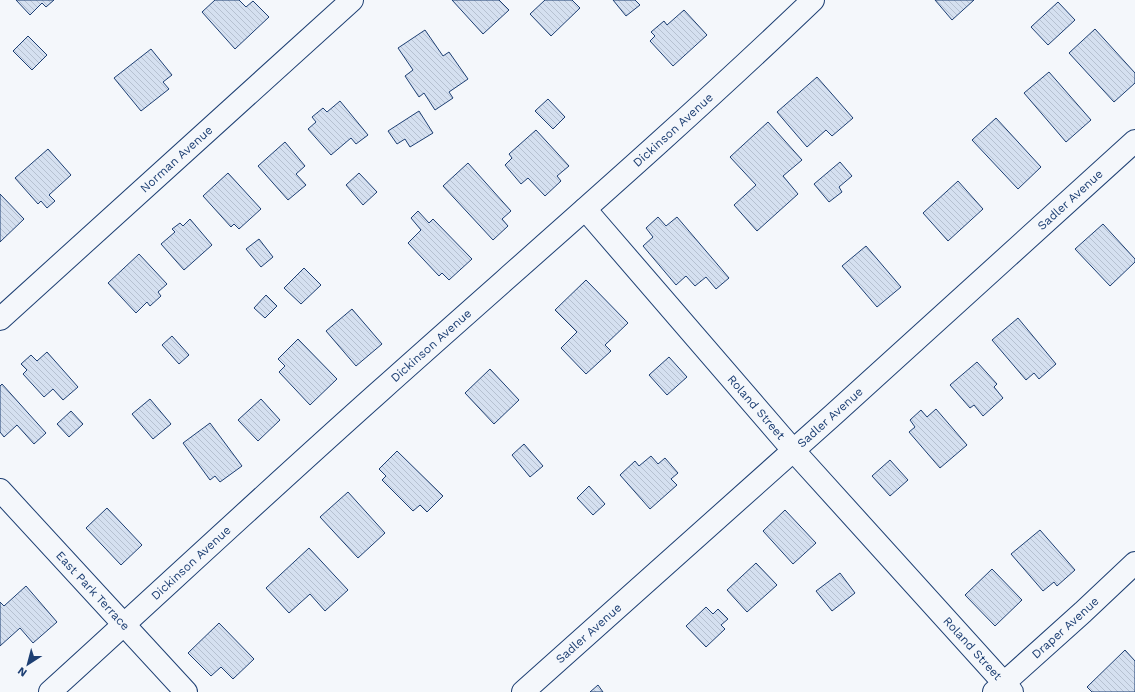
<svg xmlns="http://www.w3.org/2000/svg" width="1135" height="692" viewBox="0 0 1135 692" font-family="'Work Sans',sans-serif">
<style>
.building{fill:url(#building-back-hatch);stroke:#1d3f73}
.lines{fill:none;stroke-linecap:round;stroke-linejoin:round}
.minor-casing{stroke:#1d3f73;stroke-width:24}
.minor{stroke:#f4f7fb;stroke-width:22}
.labels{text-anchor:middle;stroke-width:3;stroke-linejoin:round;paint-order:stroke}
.street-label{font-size:12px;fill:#1d3f73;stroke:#f4f7fb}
</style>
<defs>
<pattern id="building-back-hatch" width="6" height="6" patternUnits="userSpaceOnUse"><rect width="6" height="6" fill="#d5e0f0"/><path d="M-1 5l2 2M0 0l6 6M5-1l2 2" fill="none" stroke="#b6c1d1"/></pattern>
</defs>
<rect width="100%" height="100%" fill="#f4f7fb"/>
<!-- building -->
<path class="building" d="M 16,0 L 54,0 L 46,7 L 42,3 L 30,15 Z
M 215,0 L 239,0 L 246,7 L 253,1 L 269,17 L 235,49 L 202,12 Z
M 452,0 L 499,0 L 509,10 L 483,34 Z
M 545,0 L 572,0 L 580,8 L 551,36 L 530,14 Z
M 613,0 L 635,0 L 640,5 L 626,16 Z
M 935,0 L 974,0 L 952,20 Z
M 1058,2 L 1075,20 L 1048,45 L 1031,27 Z
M 684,10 L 707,35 L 673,66 L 650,41 L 655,36 L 651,32 L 664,21 L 667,25 Z
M 1095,29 L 1135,73 L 1135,83 L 1114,102 L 1069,53 Z
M 425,30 L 443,56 L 449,52 L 468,79 L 449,92 L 453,98 L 435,110 L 424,93 L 419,97 L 405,76 L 413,70 L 398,48 Z
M 28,36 L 47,55 L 32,70 L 13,51 Z
M 151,49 L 172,75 L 163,82 L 169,89 L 141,111 L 114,78 Z
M 1049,72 L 1091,120 L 1066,142 L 1024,93 Z
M 817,77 L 853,118 L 832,136 L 826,130 L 807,147 L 777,112 Z
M 548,99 L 565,117 L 553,129 L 535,111 Z
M 340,101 L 368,135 L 356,144 L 351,138 L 331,155 L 308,129 L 316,122 L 312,117 L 323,108 L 327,112 Z
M 419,111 L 433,133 L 410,147 L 405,139 L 397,144 L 388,131 Z
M 996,118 L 1041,167 L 1018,189 L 972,140 Z
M 768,122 L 802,160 L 783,176 L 798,194 L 757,231 L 734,205 L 756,185 L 730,157 Z
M 536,130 L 569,166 L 557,176 L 561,181 L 545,196 L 528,178 L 521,184 L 505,165 L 512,158 L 509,154 Z
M 285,142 L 305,166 L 296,174 L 306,185 L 288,200 L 258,166 Z
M 48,149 L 71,175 L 49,195 L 55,201 L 47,208 L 41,201 L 38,204 L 15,178 Z
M 840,162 L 852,176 L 839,187 L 842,192 L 829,202 L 814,184 Z
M 468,163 L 511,211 L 502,219 L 508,226 L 493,240 L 443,186 Z
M 228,173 L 261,209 L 239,229 L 234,224 L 231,227 L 203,196 Z
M 359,173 L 377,192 L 363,205 L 346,185 Z
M 958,181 L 983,209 L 948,241 L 923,213 Z
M 0,194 L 24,219 L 0,242 Z
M 418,211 L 429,223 L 433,219 L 472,259 L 449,280 L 442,273 L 439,276 L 408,243 L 421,230 L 411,218 Z
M 658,217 L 666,226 L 677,217 L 729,278 L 716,289 L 706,277 L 695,286 L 686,276 L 676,285 L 643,246 L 653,237 L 646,228 Z
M 190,219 L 212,245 L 184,270 L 161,244 L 175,232 L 172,229 L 180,223 L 183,226 Z
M 1103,224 L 1135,259 L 1135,262 L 1110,286 L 1075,249 Z
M 259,239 L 273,257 L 261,267 L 246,249 Z
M 866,246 L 901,287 L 877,307 L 842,266 Z
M 139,254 L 167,284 L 158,292 L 161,296 L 150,306 L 147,302 L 136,313 L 108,283 Z
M 304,268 L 321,285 L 301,304 L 284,288 Z
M 586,280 L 628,323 L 605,345 L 611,351 L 586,374 L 561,348 L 577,332 L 555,310 Z
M 266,295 L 277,306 L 265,318 L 254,308 Z
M 352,309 L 382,344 L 356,366 L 326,331 Z
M 1018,318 L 1056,364 L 1039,379 L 1034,373 L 1026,380 L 992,340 Z
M 172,336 L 189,355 L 179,364 L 162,345 Z
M 298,339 L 337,379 L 310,405 L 279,372 L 285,366 L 278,359 Z
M 47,352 L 78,387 L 63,400 L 53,389 L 44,397 L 23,374 L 27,370 L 21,364 L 31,355 L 37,361 Z
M 669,357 L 687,377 L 667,395 L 649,375 Z
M 977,362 L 997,384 L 994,387 L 1003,398 L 983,416 L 974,405 L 970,408 L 950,385 Z
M 490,369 L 519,400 L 494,424 L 465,393 Z
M 2,384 L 46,433 L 34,444 L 17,425 L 4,437 L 0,432 L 0,386 Z
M 150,399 L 171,424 L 153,439 L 132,414 Z
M 261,399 L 280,420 L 258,441 L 238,420 Z
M 936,409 L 967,445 L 940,468 L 909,432 L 915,427 L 910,420 L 921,410 L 927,417 Z
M 71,411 L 83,424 L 69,437 L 57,424 Z
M 210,423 L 242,466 L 220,482 L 215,476 L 210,480 L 183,443 Z
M 524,444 L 543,466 L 530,477 L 512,455 Z
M 397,451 L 443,496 L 427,512 L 420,505 L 413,511 L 382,480 L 386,476 L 379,469 Z
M 651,456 L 658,464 L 665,458 L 678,473 L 671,479 L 677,485 L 650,509 L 620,475 L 635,461 L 639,466 Z
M 890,460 L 908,480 L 890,496 L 872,476 Z
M 589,486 L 605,504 L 593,515 L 577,498 Z
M 348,492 L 385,533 L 358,558 L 320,517 Z
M 107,508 L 142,545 L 121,565 L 86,528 Z
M 785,510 L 816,543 L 793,564 L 763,531 Z
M 1040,530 L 1075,570 L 1057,586 L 1054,582 L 1043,591 L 1011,554 Z
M 309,548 L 348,590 L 325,611 L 310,594 L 289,613 L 266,588 Z
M 756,563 L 777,585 L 747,612 L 727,590 Z
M 992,569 L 1022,600 L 995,626 L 965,595 Z
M 840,573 L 855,593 L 832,611 L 816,591 Z
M 26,586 L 57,622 L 33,643 L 20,628 L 0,646 L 0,602 L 4,606 Z
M 706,607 L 713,614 L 718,609 L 728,619 L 721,625 L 725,629 L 706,647 L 686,626 Z
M 219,623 L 254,659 L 233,679 L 221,667 L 211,676 L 188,653 Z
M 1125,650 L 1135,661 L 1135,692 L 1092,692 L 1087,687 Z
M 598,685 L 603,692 L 590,692 Z"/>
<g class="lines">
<!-- minor casing -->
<g class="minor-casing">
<g id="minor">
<path id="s1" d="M 585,209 L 793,450 L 1012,692"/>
<path id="s2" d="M 0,319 L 352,0"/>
<path id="s3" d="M 0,490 L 186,692"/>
<path id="s4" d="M 50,692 C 160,592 268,491 379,392 C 524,262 672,135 813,0"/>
<path id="s5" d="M 523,692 L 833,415 L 1135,141"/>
<path id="s6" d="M 994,692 L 1083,612 L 1135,563"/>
</g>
</g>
<!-- minor -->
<use href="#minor" class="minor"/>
</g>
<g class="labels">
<!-- street labels -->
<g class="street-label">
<text dy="4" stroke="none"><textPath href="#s4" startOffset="839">Dickinson Avenue</textPath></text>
<text dy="4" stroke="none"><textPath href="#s2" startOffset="238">Norman Avenue</textPath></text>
<text dy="4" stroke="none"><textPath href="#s5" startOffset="736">Sadler Avenue</textPath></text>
<text dy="4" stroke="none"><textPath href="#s4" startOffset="515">Dickinson Avenue</textPath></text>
<text dy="4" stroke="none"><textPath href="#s1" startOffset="262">Roland Street</textPath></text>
<text dy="4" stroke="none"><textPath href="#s5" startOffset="412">Sadler Avenue</textPath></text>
<text dy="4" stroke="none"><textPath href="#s4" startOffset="191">Dickinson Avenue</textPath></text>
<text dy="4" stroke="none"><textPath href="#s3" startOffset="137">East Park Terrace</textPath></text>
<text dy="4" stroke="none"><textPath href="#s6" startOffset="96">Draper Avenue</textPath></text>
<text dy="4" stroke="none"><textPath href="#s5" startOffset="88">Sadler Avenue</textPath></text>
<text dy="4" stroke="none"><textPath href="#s1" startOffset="586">Roland Street</textPath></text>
</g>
</g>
<!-- north arrow -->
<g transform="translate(28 664) rotate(216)" stroke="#f4f7fb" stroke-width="3" paint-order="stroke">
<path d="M0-3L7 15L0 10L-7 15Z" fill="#1d3f73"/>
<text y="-6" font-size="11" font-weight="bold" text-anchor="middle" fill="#1d3f73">N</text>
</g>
</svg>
